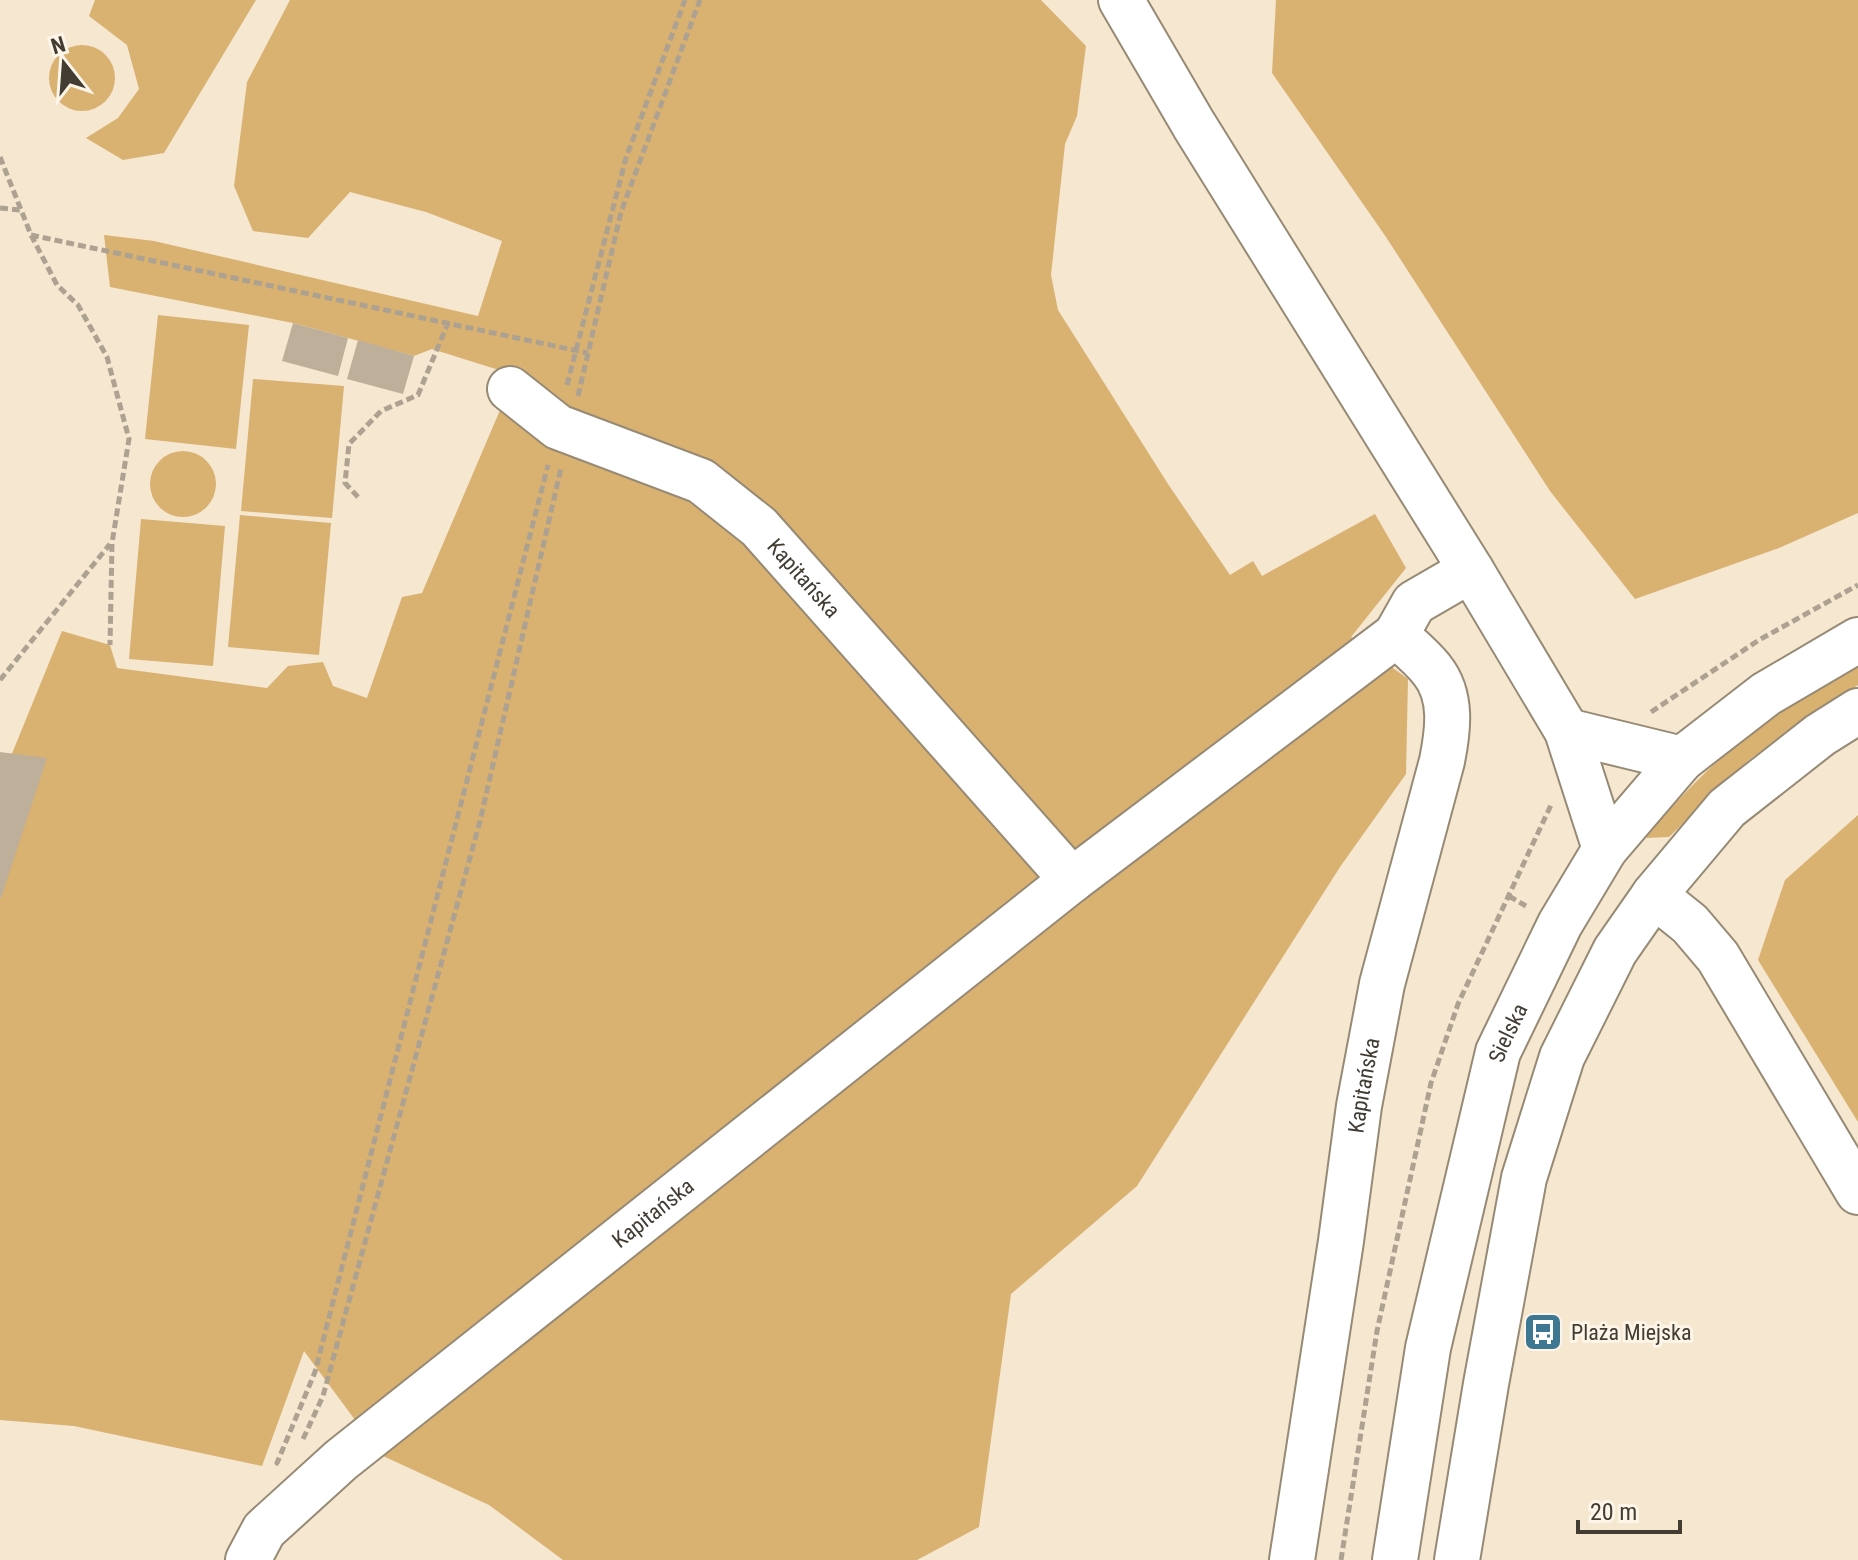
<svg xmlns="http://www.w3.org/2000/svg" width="1858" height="1560" viewBox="0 0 1858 1560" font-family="'Roboto Condensed',sans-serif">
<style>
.green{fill:#d9b171}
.building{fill:#bdaf9a}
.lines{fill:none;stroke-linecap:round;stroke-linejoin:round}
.minor-casing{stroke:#978a75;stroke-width:48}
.major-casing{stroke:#978a75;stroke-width:48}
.path{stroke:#ada291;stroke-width:5;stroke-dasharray:8 4;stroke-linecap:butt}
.minor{stroke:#fff;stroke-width:44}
.major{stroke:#fff;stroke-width:44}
.labels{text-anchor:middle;stroke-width:6;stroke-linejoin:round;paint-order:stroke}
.street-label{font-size:22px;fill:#423c33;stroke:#fdf5e7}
.poi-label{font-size:22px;fill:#423c33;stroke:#fdf5e7;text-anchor:start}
</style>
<rect width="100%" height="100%" fill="#f5e7d0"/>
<!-- green -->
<path class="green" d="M 95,0 L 256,0 L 164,153 L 123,160 L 86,138 L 118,118 L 139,89 L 127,45 L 89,16 Z
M 290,0 L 1041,0 L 1086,46 L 1077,116 L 1065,144 L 1051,275 L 1058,310 L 1168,484 L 1230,575 L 1253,561 L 1262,576 L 1375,514 L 1406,568 L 1351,637 L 1408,679 L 1406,774 L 1340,867 L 1137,1186 L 1011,1294 L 979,1527 L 917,1560 L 563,1560 L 489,1505 L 381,1455 L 304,1351 L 262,1466 L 74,1426 L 0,1420 L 0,783 L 62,631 L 110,645 L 117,668 L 267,688 L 288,666 L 323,662 L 333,686 L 367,698 L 402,597 L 422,593 L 515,375 L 432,349 L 414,356 L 293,323 L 110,287 L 104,235 L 154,241 L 478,316 L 502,241 L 426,212 L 350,192 L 308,238 L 253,231 L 234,186 L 247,82 Z
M 1276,0 L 1858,0 L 1858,513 L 1779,548 L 1635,599 L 1550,491 L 1386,237 L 1272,73 Z
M49 78a33 33 0 1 1 66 0a33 33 0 1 1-66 0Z
M 158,315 L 249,325 L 236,449 L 145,439 Z
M 253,379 L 344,386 L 332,518 L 241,511 Z
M150 484a33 33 0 1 1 66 0a33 33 0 1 1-66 0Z
M 240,515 L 331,523 L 319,655 L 228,647 Z
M 141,519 L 225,526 L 213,666 L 129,659 Z
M 1858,664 L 1858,685 L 1789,730 L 1749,760 L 1669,837 L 1646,838 L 1652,828 C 1670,809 1688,789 1708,770 C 1753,728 1805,695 1858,664 Z
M 1858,815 L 1858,1122 L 1758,960 L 1785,880 Z"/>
<!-- building -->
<path class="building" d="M 293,323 L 348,338 L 338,376 L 282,361 Z
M 358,340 L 414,356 L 403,394 L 347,379 Z
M 0,752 L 47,758 L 1,898 L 0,898 Z"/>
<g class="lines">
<!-- minor casing -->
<g class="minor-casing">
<g id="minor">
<path d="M 1121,0 L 1194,125 L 1471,570 L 1567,731 L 1605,849"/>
<path id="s1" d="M 510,389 L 558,427 L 701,481 L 759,527 L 1072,880"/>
<path d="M 1567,731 L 1682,759"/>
<path d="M 1654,895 L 1690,924 L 1718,957 L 1858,1192"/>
<path id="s2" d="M 248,1560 L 264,1530 L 341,1460 L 1072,880 L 1396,635"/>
<path id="s3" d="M 1292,1560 L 1341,1241 L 1359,1106 L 1382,984 L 1442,761 C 1448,731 1453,696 1432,670 C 1422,657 1408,646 1396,635 L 1414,603 L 1471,570"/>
</g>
</g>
<!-- major casing -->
<g class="major-casing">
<g id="major">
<path id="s4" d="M 1395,1560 L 1428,1348 L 1498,1052 L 1560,924 L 1605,849 L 1682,759 L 1766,694 L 1858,640"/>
<path d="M 1457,1560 L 1486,1384 L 1524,1178 L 1562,1057 L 1615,951 L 1654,895 L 1727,808 L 1820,735 L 1858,711"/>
</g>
</g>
<!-- path -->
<path class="path" d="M 0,157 L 31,235 L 57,285 L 78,305 L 107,357 L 129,439 L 112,543 L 110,645
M 0,208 L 21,210
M 31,235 L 588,353
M 567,385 L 626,158 L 685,0
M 578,396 L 621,212 L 700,0
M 358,497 L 345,483 L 349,444 L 381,411 L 418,395 L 448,323
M 0,680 L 110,544
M 1651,712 L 1759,640 L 1858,585
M 1509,896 L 1526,906
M 303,1439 L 323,1396 L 480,821 L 561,468
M 279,1464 L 277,1463 L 315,1372 L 548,465
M 1341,1560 L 1377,1331 L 1431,1083 L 1458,1004 L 1551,805"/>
<!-- minor -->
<use href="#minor" class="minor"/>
<!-- major -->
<use href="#major" class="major"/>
</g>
<!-- icons -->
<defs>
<g id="bus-square" transform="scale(2)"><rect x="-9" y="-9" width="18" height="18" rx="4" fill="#3e7791" stroke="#fdf5e7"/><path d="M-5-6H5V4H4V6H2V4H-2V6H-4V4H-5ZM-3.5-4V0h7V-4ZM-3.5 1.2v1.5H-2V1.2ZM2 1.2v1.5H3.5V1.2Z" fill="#fff"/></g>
</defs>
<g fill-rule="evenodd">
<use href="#bus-square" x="1543" y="1332"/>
</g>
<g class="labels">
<!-- street labels -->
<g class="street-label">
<text dy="8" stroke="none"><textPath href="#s1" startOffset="356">Kapitańska</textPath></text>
<text dy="8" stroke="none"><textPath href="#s4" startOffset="540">Sielska</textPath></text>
<text dy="8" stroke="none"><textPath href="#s3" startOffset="480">Kapitańska</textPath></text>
<text dy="8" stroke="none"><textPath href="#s2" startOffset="536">Kapitańska</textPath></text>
</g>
<!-- poi labels -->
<g class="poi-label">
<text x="1571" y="1340">Plaża Miejska</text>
</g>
</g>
<!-- north arrow -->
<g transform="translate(64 64) rotate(343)" stroke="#fdf5e7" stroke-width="6" paint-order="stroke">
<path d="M0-6L14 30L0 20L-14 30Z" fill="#423c33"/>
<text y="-12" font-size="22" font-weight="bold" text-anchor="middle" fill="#423c33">N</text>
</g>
<!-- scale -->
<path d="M1578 1520v12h102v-12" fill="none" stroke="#423c33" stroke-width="4"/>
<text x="1590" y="1520" font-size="24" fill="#423c33" stroke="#fdf5e7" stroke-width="6" paint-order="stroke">20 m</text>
</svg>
